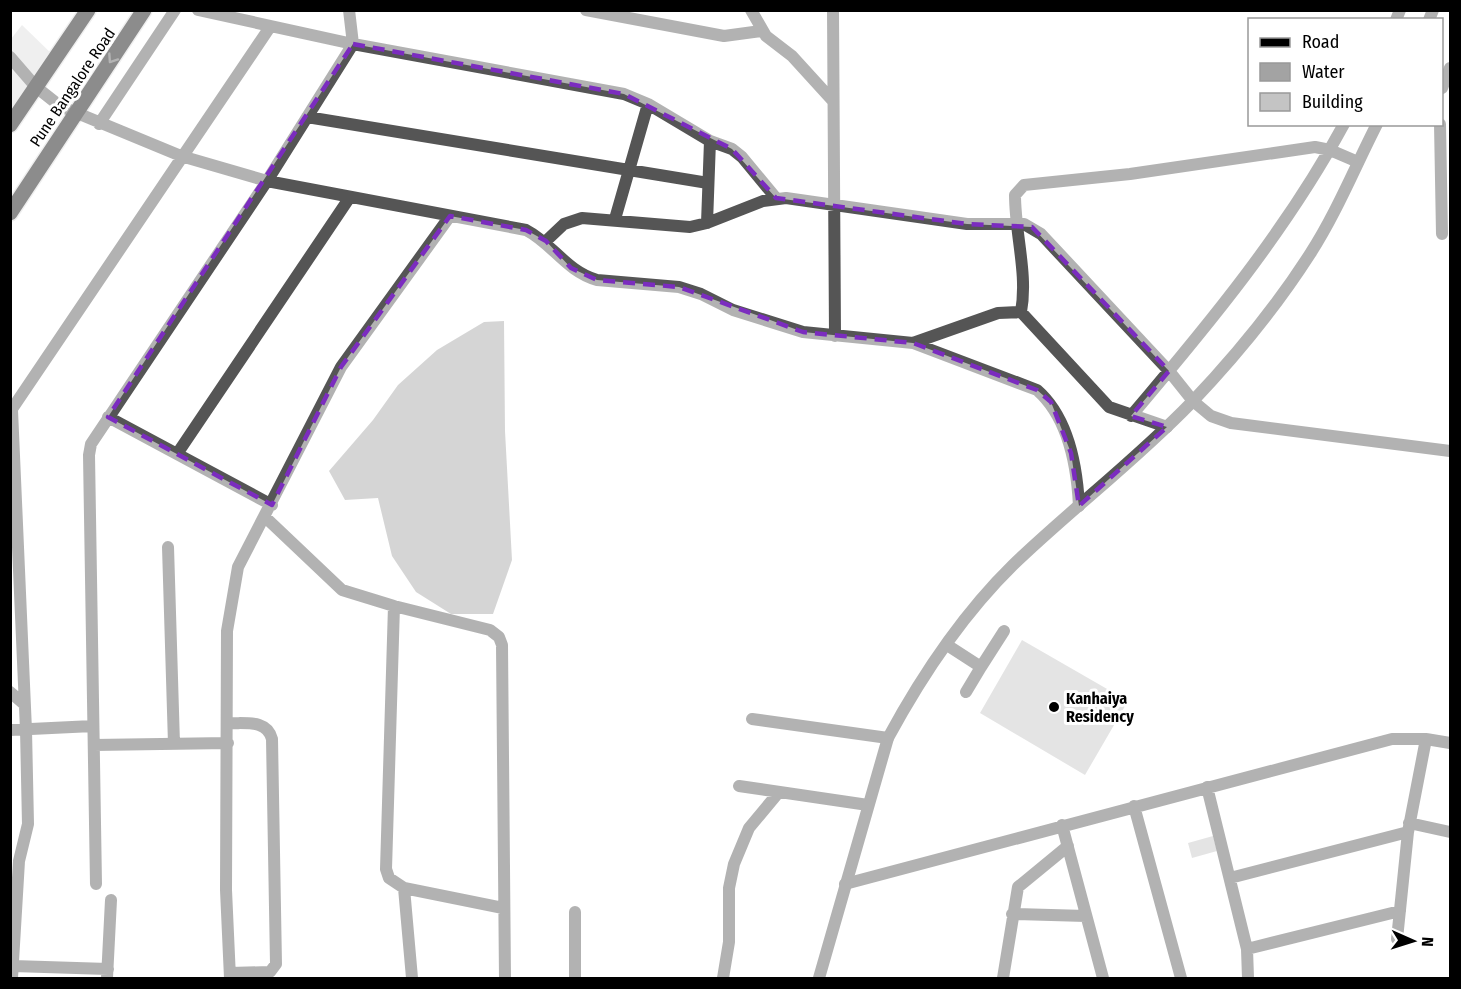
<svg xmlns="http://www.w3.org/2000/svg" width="1461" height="989" viewBox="0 0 1461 989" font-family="'Fira Sans Condensed',sans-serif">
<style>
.green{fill:#dcdcdc}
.water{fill:#a3a3a3}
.building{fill:#c4c4c4}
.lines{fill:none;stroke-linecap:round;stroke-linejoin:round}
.primary-casing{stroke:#dbdbdb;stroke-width:18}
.minor{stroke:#555;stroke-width:12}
.tertiary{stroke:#555;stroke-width:12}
.primary{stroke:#000;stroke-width:15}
.oneway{stroke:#595959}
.marked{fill:none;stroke:#7b2cbf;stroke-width:4.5;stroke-dasharray:12 8;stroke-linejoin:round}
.poi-dot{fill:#000;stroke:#fff;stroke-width:2}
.labels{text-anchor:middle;stroke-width:6;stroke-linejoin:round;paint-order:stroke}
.street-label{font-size:16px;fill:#000;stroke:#fff}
.poi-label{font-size:16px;font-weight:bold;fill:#000;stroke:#fff;text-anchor:start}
</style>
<rect width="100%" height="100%" fill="#fff"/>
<!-- green -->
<path class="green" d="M 22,25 L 56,58 L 11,118 L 11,39 Z"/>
<!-- water -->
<path class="water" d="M 504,321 L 505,431 L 512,560 L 493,614 L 451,614 L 416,592 L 392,556 L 378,498 L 345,500 L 329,471 L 373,420 L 398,385 L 437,350 L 484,322 Z"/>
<!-- building -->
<path class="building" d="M 1022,640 L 1128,701 L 1085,775 L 980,713 Z
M 1213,836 L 1217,851 L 1192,858 L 1188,843 Z"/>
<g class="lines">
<!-- primary casing -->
<g class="primary-casing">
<path id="primary" d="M 10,125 L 88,10
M 10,213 L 144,10"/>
</g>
<!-- minor -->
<path class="minor" d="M 198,10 L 353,44 L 624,94 L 648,104 L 710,141 L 732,149 L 742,157 L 776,198
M 586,10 L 724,36 L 761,31
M 751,10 L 766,36 L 792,56 L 833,101
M 833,10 L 835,336
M 1396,20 L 1400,10
M 10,57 L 36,87 L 60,106 L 181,156 L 267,181 L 526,230 C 553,244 566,271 597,280 L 679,287 L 701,294 L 733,310 L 803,332 L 913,343 L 1037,390 C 1068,417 1077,466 1079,506
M 1442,88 L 1450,68
M 307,117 L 708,183
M 99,124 L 175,10
M 1440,124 L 1442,234
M 615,219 L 648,104
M 707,223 L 710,141
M 546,241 L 564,224 L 582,218 L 690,227 L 707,223 L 763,201 L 786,198 L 967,224 L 1024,224 L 1041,234 L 1169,371 L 1193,401 L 1211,416 L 1231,423 L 1450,451
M 1021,312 C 1028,274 1015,234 1015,195 L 1024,185 L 1130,174 L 1315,147 L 1330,150 L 1358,162
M 913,343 L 998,313 L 1021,312 L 1109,407 L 1167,427
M 12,410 L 26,730 L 28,824 L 19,861 L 12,978
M 10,412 L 270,27
M 1131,416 C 1209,324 1286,231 1344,124
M 108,417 L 272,505
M 177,454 L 350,197
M 265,517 L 342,590 L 394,606 L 490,630 L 499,637 L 502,645 L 505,978
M 168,547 L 174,744
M 394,606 L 386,869 L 389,878 L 404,888 L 503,908
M 947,645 L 981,667 L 1004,631
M 10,692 L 24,704
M 966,692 L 981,667
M 752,719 L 888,738
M 228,723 C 245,724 267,719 272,739 L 276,964 L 270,972 L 230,973
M 10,730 L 93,726
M 94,745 L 228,743
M 739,786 L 868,805
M 1207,787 L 1247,949 L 1248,978
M 1134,806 L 1181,978
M 1409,823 L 1450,832
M 1062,825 L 1103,978
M 1230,878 L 1408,832
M 96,884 L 89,455 L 91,444 L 267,181 L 353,44 L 349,10
M 845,884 L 1392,739 L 1426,739 L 1450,743
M 404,888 L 412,978
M 1012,914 L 1086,916
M 1397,939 L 1408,832 L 1426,739
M 1247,949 L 1400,911
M 13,966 L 108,969
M 107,978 L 111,900
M 230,978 L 226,890 L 227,631 L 238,567 L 341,367 L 450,216
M 575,978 L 575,912
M 723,978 L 729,942 L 729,888 L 734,864 L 749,828 L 779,792
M 1003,978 L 1018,887 L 1068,846"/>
<!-- tertiary -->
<path class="tertiary" d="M 1429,20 L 1433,10
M 819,978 L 888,738 C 921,677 963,614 1013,565 C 1070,510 1135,461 1191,403 C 1234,358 1276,307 1310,254 C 1336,214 1355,167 1377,124"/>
<!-- primary -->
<use href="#primary" class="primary"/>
</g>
<!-- one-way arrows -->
<defs><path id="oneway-chevron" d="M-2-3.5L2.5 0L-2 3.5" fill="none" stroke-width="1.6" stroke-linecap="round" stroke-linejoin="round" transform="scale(1.5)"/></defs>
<use class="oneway" href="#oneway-chevron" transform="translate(112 59) rotate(124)"/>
<!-- marked area -->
<path d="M0 0H1461V989H0ZM 353,44 L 624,94 L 732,149 L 776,198 L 967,224 L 1032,227 L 1169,371 L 1131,416 L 1167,427 L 1079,506 L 1071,453 L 1051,402 L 1037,390 L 913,343 L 803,332 L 679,287 L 597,280 L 571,268 L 546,241 L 526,230 L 450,216 L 341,367 L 272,505 L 108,417 Z" fill="#fff" fill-opacity=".55" fill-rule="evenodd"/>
<path class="marked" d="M 353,44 L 624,94 L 732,149 L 776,198 L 967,224 L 1032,227 L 1169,371 L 1131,416 L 1167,427 L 1079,506 L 1071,453 L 1051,402 L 1037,390 L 913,343 L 803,332 L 679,287 L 597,280 L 571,268 L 546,241 L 526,230 L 450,216 L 341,367 L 272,505 L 108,417 Z"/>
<!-- markers -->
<circle class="poi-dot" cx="1054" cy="707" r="6"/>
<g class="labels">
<!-- street labels -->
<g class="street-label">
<text transform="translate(72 87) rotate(-56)" y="6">Pune Bangalore Road</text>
</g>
<!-- poi labels -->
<g class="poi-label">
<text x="1066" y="704">Kanhaiya<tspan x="1066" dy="18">Residency</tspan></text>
</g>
</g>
<!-- border -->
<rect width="1461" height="989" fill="none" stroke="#000000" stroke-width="24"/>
<!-- legend -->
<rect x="1248" y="18" width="195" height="108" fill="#ffffff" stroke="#999999" stroke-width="1.5"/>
<rect x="1260" y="38" width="30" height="9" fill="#000000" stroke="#999999" stroke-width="1.5"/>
<text x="1302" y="48" font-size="18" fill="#000000">Road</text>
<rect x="1260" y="63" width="30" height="18" fill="#a3a3a3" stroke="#999999" stroke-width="1.5"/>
<text x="1302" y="78" font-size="18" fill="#000000">Water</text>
<rect x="1260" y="93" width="30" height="18" fill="#c4c4c4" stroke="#999999" stroke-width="1.5"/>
<text x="1302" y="108" font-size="18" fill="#000000">Building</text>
<!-- north arrow -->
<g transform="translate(1413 941) rotate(93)" stroke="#ffffff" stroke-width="4.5" paint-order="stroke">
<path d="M0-4.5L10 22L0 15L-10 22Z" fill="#000000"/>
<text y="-9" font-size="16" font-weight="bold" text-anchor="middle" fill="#000000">N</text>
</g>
</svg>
